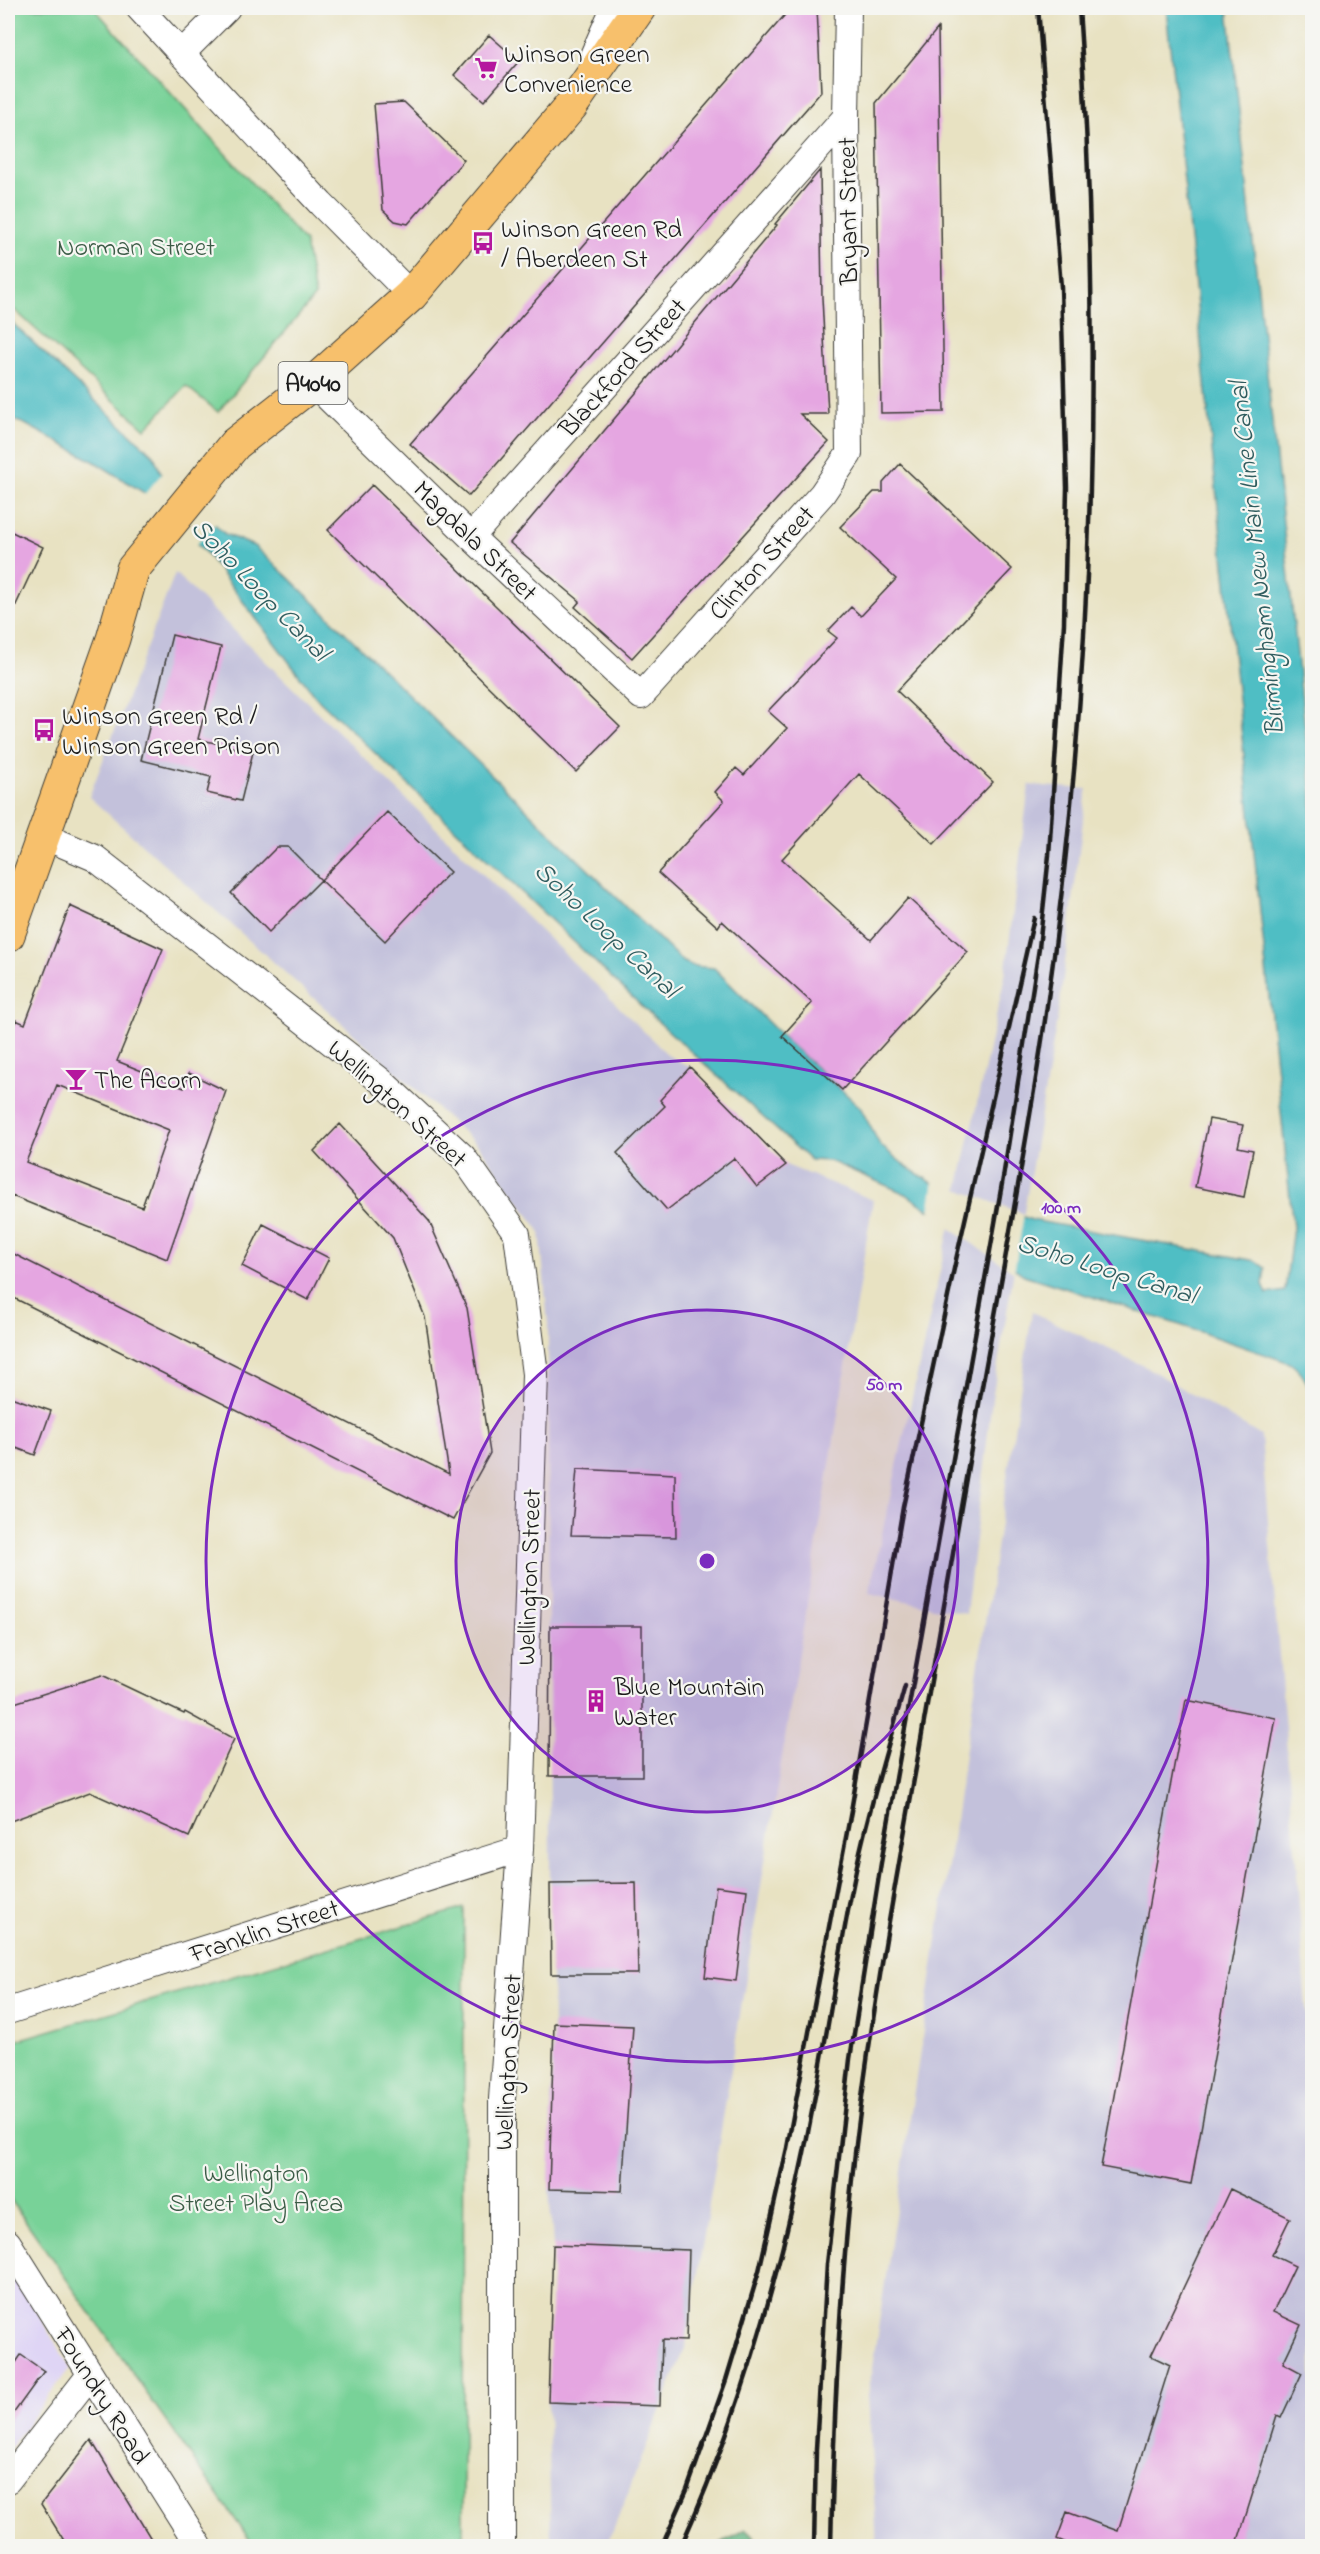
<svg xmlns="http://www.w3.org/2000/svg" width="1320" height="2554" viewBox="0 0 1320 2554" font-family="'Indie Flower',sans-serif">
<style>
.built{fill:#dfd5f5}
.industrial{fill:#c3c1db}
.green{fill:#78d298;stroke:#4a775a;stroke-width:1.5}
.forest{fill:#62b480;stroke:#3f684e;stroke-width:1.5}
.water{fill:#4fbec4;stroke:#366d70;stroke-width:1.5}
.pier{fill:#e8e2c2}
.building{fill:#e5a6e1;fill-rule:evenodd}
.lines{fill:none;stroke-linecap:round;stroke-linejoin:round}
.minor-casing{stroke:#3b3a35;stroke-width:28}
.primary-casing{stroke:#3b3a35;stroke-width:35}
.minor{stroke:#fff;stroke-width:26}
.primary{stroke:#f7c06c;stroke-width:33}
.rail{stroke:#1c1c1c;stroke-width:4.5}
.ring{fill:none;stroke:#7b2cbf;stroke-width:3}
.labels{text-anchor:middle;stroke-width:4.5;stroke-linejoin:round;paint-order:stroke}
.shield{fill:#f6f6f2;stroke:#5d5d5c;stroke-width:1.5}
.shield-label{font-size:24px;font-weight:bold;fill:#1c1c1c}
.poi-label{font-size:26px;fill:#1c1c1c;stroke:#f6f6f2;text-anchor:start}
.street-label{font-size:26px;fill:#1c1c1c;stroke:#f6f6f2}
.park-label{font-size:26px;fill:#3c5c47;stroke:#f6f6f2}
.water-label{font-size:27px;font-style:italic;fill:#305d5f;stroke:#f6f6f2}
.centre{fill:#7b2cbf;stroke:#f6f6f2;stroke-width:3}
.ring-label{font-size:18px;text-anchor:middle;font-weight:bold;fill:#7b2cbf;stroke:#f6f6f2;stroke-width:4.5;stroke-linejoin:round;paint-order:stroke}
</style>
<rect width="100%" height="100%" fill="#f6f6f2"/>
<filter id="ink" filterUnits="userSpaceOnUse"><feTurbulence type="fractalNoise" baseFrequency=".0167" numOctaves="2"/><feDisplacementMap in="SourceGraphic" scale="12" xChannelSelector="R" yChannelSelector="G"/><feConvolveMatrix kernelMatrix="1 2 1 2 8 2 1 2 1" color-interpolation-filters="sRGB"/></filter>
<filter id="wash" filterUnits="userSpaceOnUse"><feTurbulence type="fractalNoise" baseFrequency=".008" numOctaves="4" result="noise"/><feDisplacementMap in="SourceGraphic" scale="24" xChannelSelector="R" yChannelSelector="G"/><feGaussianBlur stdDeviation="1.35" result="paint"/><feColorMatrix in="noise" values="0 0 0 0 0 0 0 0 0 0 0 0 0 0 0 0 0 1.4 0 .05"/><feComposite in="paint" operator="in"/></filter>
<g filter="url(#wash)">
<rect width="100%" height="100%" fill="#e8e2c2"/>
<!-- built -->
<path class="built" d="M 8,2264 L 70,2368 L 8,2450 Z"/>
<!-- industrial -->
<path class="industrial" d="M 175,573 L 669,1056 L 690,1067 L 786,1165 L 873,1200 L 686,2345 L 607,2546 L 551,2546 L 548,2402 L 553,2245 L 549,2189 L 553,2023 L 550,1884 L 548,1324 L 540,1231 L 479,1146 L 89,797 Z
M 1029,785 L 1087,789 L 1060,1002 L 992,1399 L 966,1614 L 869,1593 L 1005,976 Z
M 1032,1312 L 1148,1368 L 1261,1436 L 1296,1860 L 1312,2096 L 1312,2546 L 877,2546 L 868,2395 Z"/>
<!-- green -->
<path class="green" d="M 8,8 L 94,8 L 305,242 L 315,296 L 218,412 L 186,386 L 145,429 L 8,304 Z
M 464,1908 L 463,2546 L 254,2546 L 8,2196 L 8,2043 Z"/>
<!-- forest -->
<path class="forest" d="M 745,2529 L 763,2546 L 717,2546 Z"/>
<!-- water -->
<path class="water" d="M 1166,8 L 1228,8 L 1312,794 L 1312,1428 C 1310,1400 1314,1380 1290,1363 L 1186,1327 L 1024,1275 L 906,1194 L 830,1161 L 810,1160 L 652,1016 L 315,696 L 206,553 L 143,492 L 95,462 L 25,424 L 8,418 L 8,319 L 154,456 L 160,471 L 225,534 L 254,546 L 288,577 L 682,961 L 693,966 L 714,968 L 782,1036 L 860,1107 L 880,1145 L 908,1168 L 936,1185 L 1032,1220 L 1256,1261 L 1265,1268 L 1263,1285 L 1267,1294 L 1285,1291 L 1293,1227 Z"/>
<!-- pier -->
<path class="pier" d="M 164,471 L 217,522 L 195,546 L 143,496 Z
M 934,1180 L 1024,1214 L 1014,1272 L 929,1214 Z"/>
<g id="blocks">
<!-- building -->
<path class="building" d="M 791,8 L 817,8 L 821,92 L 469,496 L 410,444 Z
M 938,28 L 944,412 L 881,413 L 876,103 Z
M 489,35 L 519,61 L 484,101 L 454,75 Z
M 404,102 L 464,160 L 408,224 L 395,221 L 383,210 L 374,104 Z
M 820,170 L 822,298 L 828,414 L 800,414 L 829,442 L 632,658 L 575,607 L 580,601 L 510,543 L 777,225 L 775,224 Z
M 900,464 L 1012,569 L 897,691 L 993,782 L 934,844 L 859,774 L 782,859 L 871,940 L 908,898 L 968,952 L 842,1090 L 782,1036 L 812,1003 L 722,921 L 718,927 L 658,873 L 724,801 L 715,792 L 736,768 L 744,775 L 787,728 L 768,711 L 837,638 L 828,631 L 851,607 L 861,616 L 896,579 L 840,527 L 874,492 L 883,492 L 883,483 Z
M 372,485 L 620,727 L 576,772 L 328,530 Z
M 8,530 L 43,547 L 8,622 Z
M 172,635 L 221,647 L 198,739 L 253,752 L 241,801 L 207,793 L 211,777 L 141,760 Z
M 387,812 L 450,872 L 385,941 L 321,880 Z
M 277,847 L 288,847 L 321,880 L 269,932 L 231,893 Z
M 70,906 L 163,949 L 117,1061 L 184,1088 L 189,1073 L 226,1091 L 167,1259 L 12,1196 L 8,1205 L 8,1040 L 16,1020 L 25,1024 ZM 57,1085 L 169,1130 L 142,1207 L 26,1162 Z
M 690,1067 L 786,1165 L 757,1187 L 734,1158 L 667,1210 L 617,1153 L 665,1106 L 660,1100 Z
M 1209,1119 L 1243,1125 L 1238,1147 L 1253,1150 L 1244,1197 L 1195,1187 Z
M 340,1124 L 429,1221 L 467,1308 L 490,1453 L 453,1520 L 8,1295 L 8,1251 L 449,1474 L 425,1317 L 393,1238 L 314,1151 Z
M 263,1224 L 329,1258 L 308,1300 L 242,1266 Z
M 8,1396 L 51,1411 L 35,1455 L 8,1445 Z
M 577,1469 L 675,1474 L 676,1537 L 571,1535 Z
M 550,1626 L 642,1626 L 642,1776 L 549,1776 Z
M 102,1675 L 184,1714 L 185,1712 L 234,1739 L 189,1837 L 90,1792 L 8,1822 L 8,1705 Z
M 1186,1700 L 1276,1718 L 1191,2184 L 1101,2167 Z
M 636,1883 L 638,1974 L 551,1974 L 550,1884 Z
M 716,1886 L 747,1890 L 736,1981 L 705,1977 Z
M 554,2023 L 633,2026 L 622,2191 L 549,2189 Z
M 1230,2189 L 1290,2218 L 1272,2255 L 1295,2266 L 1273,2312 L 1301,2325 L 1283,2363 L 1302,2373 L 1281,2418 L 1277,2416 L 1236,2547 L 1076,2547 L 1057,2539 L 1067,2512 L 1118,2531 L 1170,2365 L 1151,2356 Z
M 553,2245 L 689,2250 L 686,2341 L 662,2340 L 660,2406 L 548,2402 Z
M 21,2355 L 44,2371 L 8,2421 L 8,2374 Z
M 91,2440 L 156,2547 L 68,2547 L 41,2504 Z"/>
</g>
</g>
<g filter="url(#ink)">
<use href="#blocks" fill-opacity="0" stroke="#3b3a35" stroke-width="1.5"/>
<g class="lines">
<!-- minor casing -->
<g class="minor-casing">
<path id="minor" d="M 139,8 L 321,204 L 411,295
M 181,54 L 227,8
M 592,58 L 614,8
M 313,383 L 471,537 L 641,696 L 822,494 L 849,454 L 846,117 L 848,8
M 471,537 L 846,117
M 41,835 L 95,858 L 381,1081 L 463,1157 L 517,1234 L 535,1374 L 520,1849 L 502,2099 L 502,2546
M 8,2011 L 520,1849
M 8,2243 L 199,2546
M 8,2480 L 90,2375"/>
</g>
<!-- primary casing -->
<g class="primary-casing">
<path id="primary" d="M 8,935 L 113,639 L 133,569 L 235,444 L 313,383 L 411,295 L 571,106 L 639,8"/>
</g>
<!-- minor -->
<use href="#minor" class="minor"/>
<!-- primary -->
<use href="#primary" class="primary"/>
<!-- rail -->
<path class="rail" d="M 662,2546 L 687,2490 L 726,2380 L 759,2271 L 787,2148 L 851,1811 L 903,1507 L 955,1264 L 1034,918
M 681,2546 C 745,2405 786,2254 814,2101 C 829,2024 840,1946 856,1870 C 869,1807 888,1747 905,1686
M 814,2546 L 816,2449 L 827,2264 L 850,2059 L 881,1863 L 1003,1178 L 1039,948 L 1049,855 L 1064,623 L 1067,488 L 1061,287 L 1038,8
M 831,2546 C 834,2410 840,2272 857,2136 C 872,2013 894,1890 916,1768 C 936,1654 955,1540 975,1426 C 999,1291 1025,1156 1045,1020 C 1094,684 1103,346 1079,8"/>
</g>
</g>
<!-- distance rings -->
<circle cx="707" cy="1561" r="251" fill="#7b2cbf" fill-opacity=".12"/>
<g class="ring">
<circle cx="707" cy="1561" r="251"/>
<circle cx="707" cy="1561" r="501"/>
</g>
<!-- icons -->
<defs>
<g id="supermarket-bare" transform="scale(1.8)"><path d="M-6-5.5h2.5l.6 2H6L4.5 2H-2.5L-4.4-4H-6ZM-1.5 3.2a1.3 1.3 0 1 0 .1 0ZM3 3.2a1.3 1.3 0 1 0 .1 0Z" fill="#b5179e" stroke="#f6f6f2" stroke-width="2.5" paint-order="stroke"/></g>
<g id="bus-bare" transform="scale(1.8)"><path d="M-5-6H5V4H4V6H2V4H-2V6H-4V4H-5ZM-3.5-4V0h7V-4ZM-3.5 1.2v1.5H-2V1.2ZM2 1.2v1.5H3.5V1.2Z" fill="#b5179e" stroke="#f6f6f2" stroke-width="2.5" paint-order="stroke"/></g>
<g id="bar-bare" transform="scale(1.8)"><path d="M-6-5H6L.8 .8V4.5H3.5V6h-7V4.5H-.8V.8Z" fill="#b5179e" stroke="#f6f6f2" stroke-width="2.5" paint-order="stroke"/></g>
<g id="building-bare" transform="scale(1.8)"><path d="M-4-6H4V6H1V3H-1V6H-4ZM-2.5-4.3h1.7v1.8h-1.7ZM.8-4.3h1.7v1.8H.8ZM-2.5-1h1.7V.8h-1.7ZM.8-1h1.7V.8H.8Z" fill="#b5179e" stroke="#f6f6f2" stroke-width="2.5" paint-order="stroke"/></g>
</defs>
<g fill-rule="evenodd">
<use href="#supermarket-bare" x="486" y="68"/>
<use href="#bus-bare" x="483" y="243"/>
<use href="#bus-bare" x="44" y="730"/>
<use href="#bar-bare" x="76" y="1079"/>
<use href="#building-bare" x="596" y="1701"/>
</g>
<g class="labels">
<!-- shield labels -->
<rect class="shield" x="278.5" y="362" width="69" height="42" rx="4.5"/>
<g class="shield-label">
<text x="313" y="391">A4040</text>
</g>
<!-- poi labels -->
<g class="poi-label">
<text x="504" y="62">Winson Green<tspan x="504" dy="30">Convenience</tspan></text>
<text x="501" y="237">Winson Green Rd<tspan x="501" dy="30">/ Aberdeen St</tspan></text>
<text x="62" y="724">Winson Green Rd /<tspan x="62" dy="30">Winson Green Prison</tspan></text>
<text x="94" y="1088">The Acorn</text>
<text x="614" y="1695">Blue Mountain<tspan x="614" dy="30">Water</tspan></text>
</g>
<!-- street labels -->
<g class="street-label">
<text transform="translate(847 211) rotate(-91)" y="9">Bryant Street</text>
<text transform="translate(622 367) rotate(-48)" y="9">Blackford Street</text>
<text transform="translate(476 540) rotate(44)" y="9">Magdala Street</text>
<text transform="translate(761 562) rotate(-48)" y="9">Clinton Street</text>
<text transform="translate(398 1103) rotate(42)" y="9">Wellington Street</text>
<text transform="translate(528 1577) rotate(-88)" y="9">Wellington Street</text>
<text transform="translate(264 1930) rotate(-18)" y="9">Franklin Street</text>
<text transform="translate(507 2062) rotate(-87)" y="9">Wellington Street</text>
<text transform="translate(103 2395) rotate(58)" y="9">Foundry Road</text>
</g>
<!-- park labels -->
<g class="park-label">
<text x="136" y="255">Norman Street</text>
<text x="256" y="2181">Wellington<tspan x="256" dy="30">Street Play Area</tspan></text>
</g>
<!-- water labels -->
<g class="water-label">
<text transform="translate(1256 559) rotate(-96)" y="9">Birmingham New Main Line Canal</text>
<text transform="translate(261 589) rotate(46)" y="9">Soho Loop Canal</text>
<text transform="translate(607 929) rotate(43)" y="9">Soho Loop Canal</text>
<text transform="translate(1107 1268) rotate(17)" y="9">Soho Loop Canal</text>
</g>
</g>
<circle cx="707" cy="1561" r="9" class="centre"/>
<g class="ring-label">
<text x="1061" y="1213">100 m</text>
<text x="884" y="1390">50 m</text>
</g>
<!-- margin -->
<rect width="1320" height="2554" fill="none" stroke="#f6f6f2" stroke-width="30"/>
</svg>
